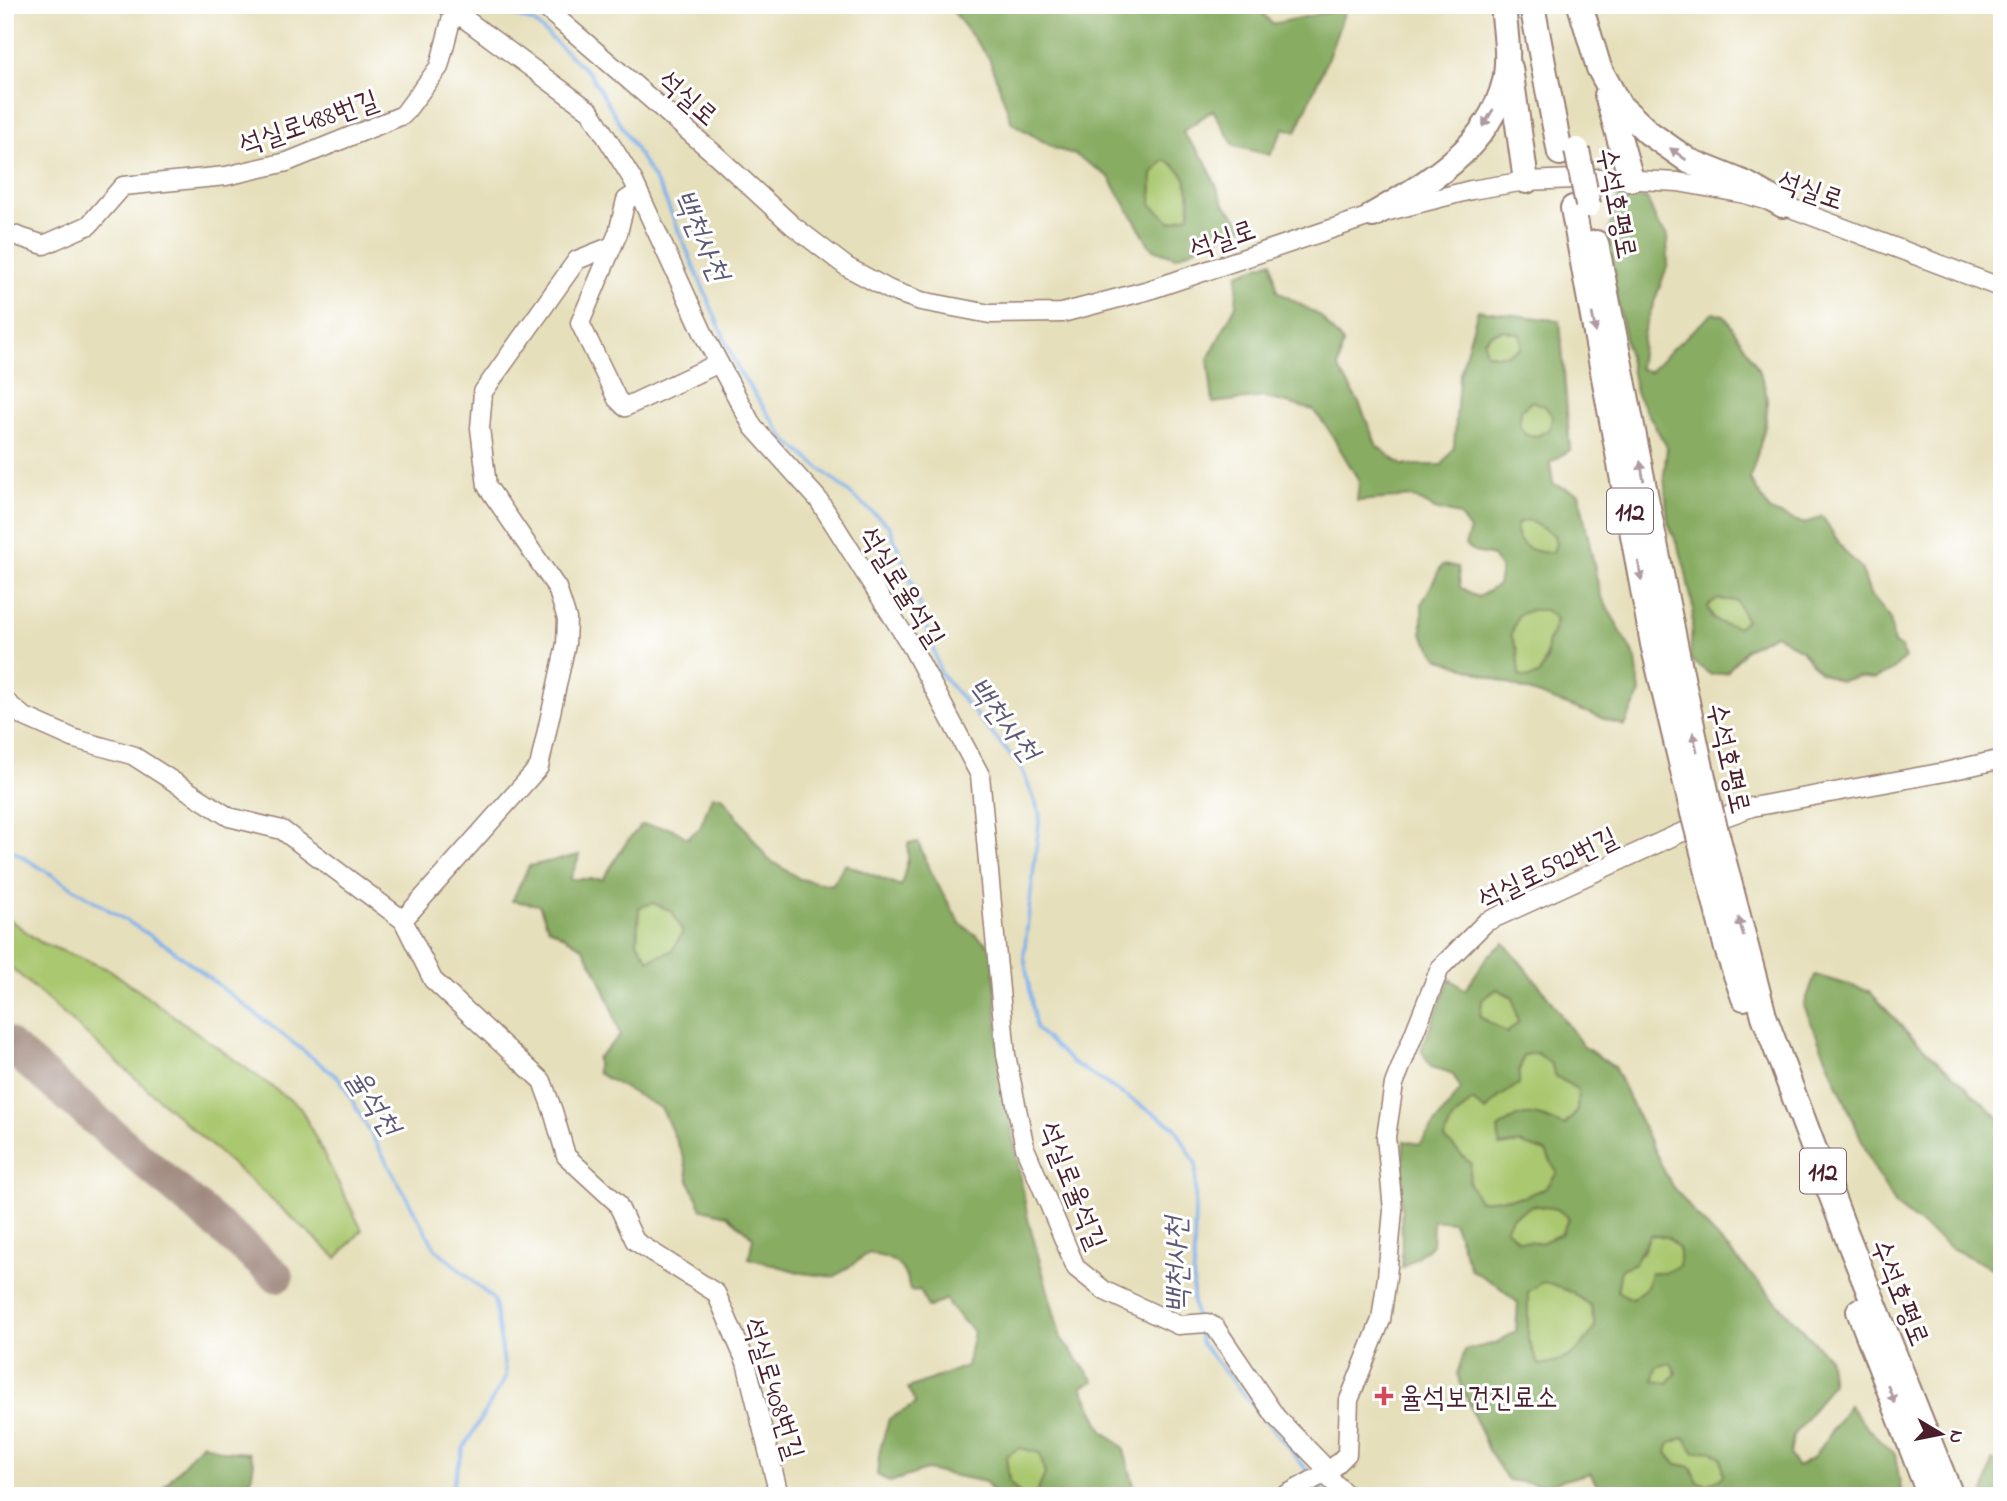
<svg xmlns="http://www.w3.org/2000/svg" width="2007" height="1501" viewBox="0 0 2007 1501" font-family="'Indie Flower','Poor Story',sans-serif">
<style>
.green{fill:#aac86f;stroke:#7a744d;stroke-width:2}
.forest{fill:#87ac62;stroke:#686646;stroke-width:2;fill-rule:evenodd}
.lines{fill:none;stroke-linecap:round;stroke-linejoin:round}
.stream{stroke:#7fb0ea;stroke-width:3.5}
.taxiway{stroke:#987f73;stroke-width:33}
.minor-casing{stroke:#987f73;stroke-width:21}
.highway-casing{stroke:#987f73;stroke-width:28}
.minor{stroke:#fff;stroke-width:18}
.highway{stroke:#fff;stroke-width:24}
.highway-bridge-casing{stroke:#987f73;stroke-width:28;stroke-linecap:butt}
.highway-bridge{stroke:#fff;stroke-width:24}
.oneway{fill:#ae9aa0}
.poi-dot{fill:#d1495b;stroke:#fff;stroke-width:2.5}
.labels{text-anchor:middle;stroke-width:6;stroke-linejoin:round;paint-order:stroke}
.shield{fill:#fff;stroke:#80626b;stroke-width:2}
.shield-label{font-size:26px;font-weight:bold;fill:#4a1f2b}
.street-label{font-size:28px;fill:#4a1f2b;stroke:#fff}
.poi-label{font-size:28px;fill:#4a1f2b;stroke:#fff;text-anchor:start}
.water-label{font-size:30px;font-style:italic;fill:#5f5977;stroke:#fff}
</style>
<rect width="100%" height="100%" fill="#fff"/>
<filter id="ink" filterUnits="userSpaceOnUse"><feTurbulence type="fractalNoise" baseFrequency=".0143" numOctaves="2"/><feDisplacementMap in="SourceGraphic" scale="14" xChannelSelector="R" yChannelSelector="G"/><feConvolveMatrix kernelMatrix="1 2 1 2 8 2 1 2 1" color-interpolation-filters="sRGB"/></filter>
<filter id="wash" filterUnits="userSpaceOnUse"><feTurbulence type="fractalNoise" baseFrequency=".00686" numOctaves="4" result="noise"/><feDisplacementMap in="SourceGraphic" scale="28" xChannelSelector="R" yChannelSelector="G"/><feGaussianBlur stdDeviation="1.57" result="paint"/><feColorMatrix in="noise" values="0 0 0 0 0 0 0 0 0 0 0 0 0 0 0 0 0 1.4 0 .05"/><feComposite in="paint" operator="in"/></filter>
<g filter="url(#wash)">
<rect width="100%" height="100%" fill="#e6dfbb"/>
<!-- green -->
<path class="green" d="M 1164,160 C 1189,169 1192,190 1189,215 L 1171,222 L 1151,205 L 1152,174 Z
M 1503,330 L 1521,334 L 1522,348 C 1509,354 1498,359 1485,352 L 1484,341 L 1491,334 Z
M 1532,401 L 1545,406 L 1553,417 L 1550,430 L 1537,436 L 1526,435 L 1519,427 L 1521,410 Z
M 1528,520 L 1554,535 L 1556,544 L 1553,552 C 1535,554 1510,545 1518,522 Z
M 1718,599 L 1737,601 L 1746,620 L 1738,627 C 1721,624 1714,624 1708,606 Z
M 1531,610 L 1545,610 L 1556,619 C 1554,628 1548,639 1547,647 C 1545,659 1545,663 1539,675 L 1529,678 L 1519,676 L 1517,650 L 1511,635 L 1518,615 Z
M 653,903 L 672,911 L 683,932 L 672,951 L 649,960 L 637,942 L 639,907 Z
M 5,916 L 40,942 L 110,970 L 300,1107 L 362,1230 L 337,1258 L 5,962 Z
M 1497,989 L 1513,997 L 1518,1023 L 1507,1034 L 1480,1016 L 1482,1000 Z
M 1537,1052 L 1551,1064 L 1556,1076 L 1578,1090 L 1577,1112 L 1564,1126 L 1520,1143 L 1546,1152 L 1557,1173 L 1547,1187 L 1524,1197 L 1479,1201 L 1444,1138 L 1452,1120 L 1472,1101 L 1486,1111 L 1498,1098 L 1518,1084 L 1519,1071 L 1524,1055 Z
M 1533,1205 L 1557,1209 L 1569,1218 L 1561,1234 L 1541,1243 L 1518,1240 L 1505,1229 L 1512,1217 Z
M 1650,1235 L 1668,1237 L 1679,1248 L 1680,1266 L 1664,1273 L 1632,1299 L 1617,1292 L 1621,1269 L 1643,1252 Z
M 1543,1281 L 1572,1292 L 1591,1306 L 1595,1327 C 1579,1352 1570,1361 1539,1365 L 1528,1340 L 1528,1291 Z
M 1671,1362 L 1676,1373 L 1668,1383 L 1654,1381 L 1656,1367 Z
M 1684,1437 L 1711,1450 L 1722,1458 L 1723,1477 L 1708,1485 L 1698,1482 L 1691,1467 L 1676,1464 L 1667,1453 L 1669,1444 Z
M 1019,1448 L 1040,1453 L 1045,1475 L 1037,1493 L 1022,1496 L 1009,1482 L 1006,1456 Z"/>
<!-- forest -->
<path class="forest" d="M 945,5 L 1025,5 L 1031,11 L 1043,10 L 1044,5 L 1267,5 L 1264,15 L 1272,24 L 1346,8 L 1328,58 L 1296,132 L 1284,128 L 1270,155 L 1234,146 L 1213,110 L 1182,132 L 1205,160 L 1224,204 L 1245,227 L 1175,257 L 1151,248 L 1109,177 L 1074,154 L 1056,149 L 1012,123 L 989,58 L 952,10 ZM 1164,160 C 1188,169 1192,191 1189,215 L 1171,222 L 1151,204 L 1152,174 Z
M 1618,196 L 1647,199 L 1658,225 L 1667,235 L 1668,264 L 1644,330 L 1639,368 L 1649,372 L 1672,349 L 1713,313 L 1724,315 C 1740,340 1767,373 1767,403 C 1768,428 1756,455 1750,479 L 1770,511 L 1805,524 L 1822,516 L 1845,552 L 1861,568 L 1870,594 L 1890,618 L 1894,644 L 1902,648 L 1905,658 L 1892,671 L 1874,679 L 1858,677 L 1839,681 L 1819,672 L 1801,650 L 1775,634 L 1746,649 L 1727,672 L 1711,675 L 1690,659 L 1693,608 L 1683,559 L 1668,522 L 1664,475 L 1667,447 L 1636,393 L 1613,280 L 1607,238 ZM 1718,599 L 1737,601 L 1746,620 L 1738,627 L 1723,624 L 1712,618 L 1708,606 Z
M 1272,261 L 1277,291 L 1319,315 L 1343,343 L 1338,367 L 1360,405 L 1377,446 L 1402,465 L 1442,465 L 1454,447 L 1459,377 L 1478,310 L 1560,321 L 1570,450 L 1550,463 L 1553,484 L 1579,493 L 1600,594 L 1636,659 L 1640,693 L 1624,726 L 1438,658 L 1422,634 L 1422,603 L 1442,565 L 1458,567 L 1460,587 L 1478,597 L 1498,585 L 1501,570 L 1493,556 L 1475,552 L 1465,545 L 1470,530 L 1459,515 L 1435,509 L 1413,497 L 1357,501 L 1359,481 L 1327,427 L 1313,410 L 1264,397 L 1213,403 L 1208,359 L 1236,305 L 1238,274 ZM 1503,330 L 1520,334 L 1521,348 C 1509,354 1498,359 1485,352 L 1484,340 L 1491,334 ZM 1532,401 L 1545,406 L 1553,417 L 1549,430 L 1537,436 L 1526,435 L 1519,426 L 1521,410 ZM 1528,520 L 1554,535 L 1556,544 L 1553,552 C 1535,554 1510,545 1518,523 ZM 1531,610 L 1545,610 L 1556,619 L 1552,635 L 1547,643 L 1547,659 L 1539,675 L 1529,678 L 1519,676 L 1517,650 L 1511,635 L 1518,615 Z
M 712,796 L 722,796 L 768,859 L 800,879 L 832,885 L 845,864 L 901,886 L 908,860 L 908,843 L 918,842 L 930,871 L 960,923 L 993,948 L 1000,1066 L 1028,1219 L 1061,1338 L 1094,1381 L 1082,1387 L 1103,1431 L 1123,1447 L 1137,1496 L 1027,1496 L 1037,1493 L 1045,1474 L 1040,1453 L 1019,1448 L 1006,1456 L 1009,1482 L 1022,1496 L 995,1496 L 986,1482 L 926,1470 L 890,1482 L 877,1475 L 880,1449 L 889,1419 L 916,1404 L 908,1388 L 967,1366 L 974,1332 L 949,1306 L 946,1299 L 928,1308 L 920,1290 L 911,1291 C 901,1262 899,1261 869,1253 L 834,1277 L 802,1273 L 749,1258 L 753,1237 L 727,1215 L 702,1209 L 689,1181 L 684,1158 L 662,1109 L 597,1073 L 597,1058 L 620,1036 L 612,1008 L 596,970 L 582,947 L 548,927 L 539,905 L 512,901 L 529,866 L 580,855 L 570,879 L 603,879 L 626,843 L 641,825 L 671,828 L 687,838 L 700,828 ZM 653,903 L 672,911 L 683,932 L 672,951 L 649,960 L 637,942 L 639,907 Z
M 1504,943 L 1541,987 L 1583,1046 L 1614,1067 L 1669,1181 L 1696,1215 L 1828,1357 L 1832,1383 L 1793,1437 L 1790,1455 L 1797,1467 L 1813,1458 L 1849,1405 L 1866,1427 L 1895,1454 L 1902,1496 L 1603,1496 L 1590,1473 L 1545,1485 L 1508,1480 L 1488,1450 L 1457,1374 L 1465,1350 L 1496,1343 L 1516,1331 L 1518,1303 L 1497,1285 L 1471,1270 L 1453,1222 L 1433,1220 L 1432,1245 L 1402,1268 L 1401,1196 L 1404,1141 L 1420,1144 L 1461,1089 L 1452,1073 L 1431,1067 L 1421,1050 L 1450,979 L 1465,990 L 1488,956 ZM 1497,989 L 1513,997 L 1518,1023 L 1507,1033 L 1480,1017 L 1482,1000 ZM 1537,1053 L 1551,1064 L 1556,1076 L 1578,1090 L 1577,1112 L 1564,1126 C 1536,1114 1524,1107 1498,1129 L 1500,1146 L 1520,1143 L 1546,1152 L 1557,1173 L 1547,1187 L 1524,1197 L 1479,1201 L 1469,1182 L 1471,1164 L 1444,1138 L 1452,1120 L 1472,1101 L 1486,1111 L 1498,1098 L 1519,1084 L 1519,1071 L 1524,1055 ZM 1533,1205 L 1557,1209 L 1569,1218 L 1561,1234 L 1541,1243 L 1518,1240 L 1506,1229 L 1512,1217 ZM 1650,1235 L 1668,1237 L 1679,1248 L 1679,1266 L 1664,1273 L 1651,1273 L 1647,1287 L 1632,1299 L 1617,1291 L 1621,1269 L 1634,1264 ZM 1543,1282 L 1572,1292 L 1591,1306 L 1595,1327 C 1579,1352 1570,1361 1539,1365 L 1528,1340 L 1528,1292 ZM 1671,1363 L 1676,1373 L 1668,1383 L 1654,1381 L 1656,1367 ZM 1684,1437 L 1695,1453 L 1711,1450 L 1721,1458 L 1723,1476 L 1708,1485 L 1698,1482 L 1691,1467 L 1676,1464 L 1667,1453 L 1669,1444 Z
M 1815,975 L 1869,991 L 1907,1032 L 2002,1121 L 2002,1273 L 1951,1248 L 1895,1205 L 1872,1164 L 1804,1006 Z
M 202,1443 L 222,1451 L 249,1453 L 254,1462 L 248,1496 L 156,1496 Z
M 1992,1460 L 2002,1466 L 2002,1496 L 1984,1496 Z"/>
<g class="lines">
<!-- stream -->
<path class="stream" d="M 489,5 L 535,23 L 590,74 L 663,194 L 738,370 L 786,440 L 889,526 L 915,590 L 941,674 L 1021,767 L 1040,814 L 1024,955 L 1036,1029 L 1072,1062 L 1175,1127 L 1196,1164 L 1193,1302 L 1196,1318
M 5,846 L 169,947 L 340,1079 L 435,1248 L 494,1300 L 506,1377 L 464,1447 L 449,1496
M 1198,1329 L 1201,1343 L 1310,1474
M 1316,1483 L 1326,1496"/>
<!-- taxiway -->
<path class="taxiway" d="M 5,1042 L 277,1276"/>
</g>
</g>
<g filter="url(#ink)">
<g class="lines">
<!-- minor casing -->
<g class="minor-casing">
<path id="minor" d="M 446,5 L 590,111 L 633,180 L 706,339 L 753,427 L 818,499 L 913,649 L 980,775 L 1006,1055 L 1025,1148 L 1076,1268 L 1105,1291 L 1178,1325 L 1207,1323 L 1215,1327 L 1276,1417 L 1322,1464 L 1326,1475 L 1348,1496
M 542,5 L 717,156 L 792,225 L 847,267 L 890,290 L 921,301 L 990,314 L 1062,313 L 1149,290 L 1373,215 L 1471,190 L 1526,181 L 1599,178 L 1678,182 L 1745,194 L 1783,205 L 2002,288
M 638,192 L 626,200 L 618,233 L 580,323 L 617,399 L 625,407 L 719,363
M 5,232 L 44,245 L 89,225 L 123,186 L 226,176 L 287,162 L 403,115 L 439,67 L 455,5
M 5,701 L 23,716 L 75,739 L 132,755 L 229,817 L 282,830 L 403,920 L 433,980 L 542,1081 L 553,1111 L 566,1156 L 617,1203 L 635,1241 L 716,1293 L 746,1362 L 777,1487 L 774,1496
M 403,920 L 539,767 L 566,644 L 567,619 L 557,588 L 487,486 L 480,428 L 483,392 L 577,260 L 612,246
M 1326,1475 L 1347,1454 L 1349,1400 L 1381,1320 L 1387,1277 L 1393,1210 L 1386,1137 L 1394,1084 L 1440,968 L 1486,922 L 1678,834 L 1752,807 L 1945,772 L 2002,759
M 1284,1496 L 1318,1477 L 1326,1475"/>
</g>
<!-- highway casing -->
<g class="highway-casing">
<path id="highway" d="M 1532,5 L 1560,153
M 1580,5 L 1599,68 L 1619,105 L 1631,116 L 1649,133 L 1689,161 L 1746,184 L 1783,205
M 1510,68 L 1526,181
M 1607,95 L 1631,179
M 1573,208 L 1653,644 L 1693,813
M 1373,215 C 1428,183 1489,148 1505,81 C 1510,57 1505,29 1503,5
M 1596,243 C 1634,432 1668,621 1710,809
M 1718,839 L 1764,1016 L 1846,1234 L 1951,1496
M 1701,844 L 1727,949 L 1744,998
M 1859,1311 L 1930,1496"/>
</g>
<!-- minor -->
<use href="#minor" class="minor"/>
<!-- highway -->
<use href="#highway" class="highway"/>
<!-- highway-bridge casing -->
<g class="highway-bridge-casing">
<path id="highway-bridge" d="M 1577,150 L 1588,205
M 1710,809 L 1718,839
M 1693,813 L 1701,844"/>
</g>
<!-- highway-bridge -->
<use href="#highway-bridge" class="highway-bridge"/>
</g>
<!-- one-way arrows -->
<defs><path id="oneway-solid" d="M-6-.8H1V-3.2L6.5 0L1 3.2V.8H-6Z" transform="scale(1.75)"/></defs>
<g class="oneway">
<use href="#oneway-solid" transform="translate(1488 118) rotate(121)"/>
<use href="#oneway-solid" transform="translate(1678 154) rotate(-144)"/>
<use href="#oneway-solid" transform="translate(1594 323) rotate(79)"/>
<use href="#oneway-solid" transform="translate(1642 471) rotate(-100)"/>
<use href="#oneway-solid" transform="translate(1640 571) rotate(80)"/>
<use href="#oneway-solid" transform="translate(1695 742) rotate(-102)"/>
<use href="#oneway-solid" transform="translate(1741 927) rotate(-105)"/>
<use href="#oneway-solid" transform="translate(1891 1394) rotate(69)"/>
</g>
</g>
<!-- markers -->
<path class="poi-dot" d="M1380.5 1385.5h7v7h7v7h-7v7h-7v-7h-7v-7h7z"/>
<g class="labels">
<!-- shield labels -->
<g class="shield">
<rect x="1607" y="488.5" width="46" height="45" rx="5"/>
<rect x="1800" y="1148.5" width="46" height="45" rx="5"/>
</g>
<g class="shield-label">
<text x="1630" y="520">112</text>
<text x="1823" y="1180">112</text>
</g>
<!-- street labels -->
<g class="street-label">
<text transform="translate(689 97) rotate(41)" y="10">석실로</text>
<text transform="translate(308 121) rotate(-19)" y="10">석실로488번길</text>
<text transform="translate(1811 189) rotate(19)" y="10">석실로</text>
<text transform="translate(1618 203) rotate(79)" y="10">수석호평로</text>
<text transform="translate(1222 238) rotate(-19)" y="10">석실로</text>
<text transform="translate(903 586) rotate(58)" y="10">석실로율석길</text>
<text transform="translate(1730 758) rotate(77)" y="10">수석호평로</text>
<text transform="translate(1547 867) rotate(-26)" y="10">석실로592번길</text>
<text transform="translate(1074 1185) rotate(68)" y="10">석실로율석길</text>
<text transform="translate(1901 1292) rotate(68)" y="10">수석호평로</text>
<text transform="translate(775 1388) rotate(73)" y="10">석실로408번길</text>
</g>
<!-- poi labels -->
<g class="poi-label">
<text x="1400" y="1406">율석보건진료소</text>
</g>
<!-- water labels -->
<g class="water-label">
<text transform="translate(702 235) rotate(66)" y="10">백천사천</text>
<text transform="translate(1004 719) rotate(52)" y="10">백천사천</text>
<text transform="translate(374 1102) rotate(57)" y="10">율석천</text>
<text transform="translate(1176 1265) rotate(-91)" y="10">백천사천</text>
</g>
</g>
<!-- margin -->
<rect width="2007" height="1501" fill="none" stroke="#fff" stroke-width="28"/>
<!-- north arrow -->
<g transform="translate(1941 1434) rotate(100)" stroke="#ffffff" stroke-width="5" paint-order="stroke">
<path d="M0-5L12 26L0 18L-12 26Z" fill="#4a1f2b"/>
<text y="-10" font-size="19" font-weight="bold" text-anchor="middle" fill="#4a1f2b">N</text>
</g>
</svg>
